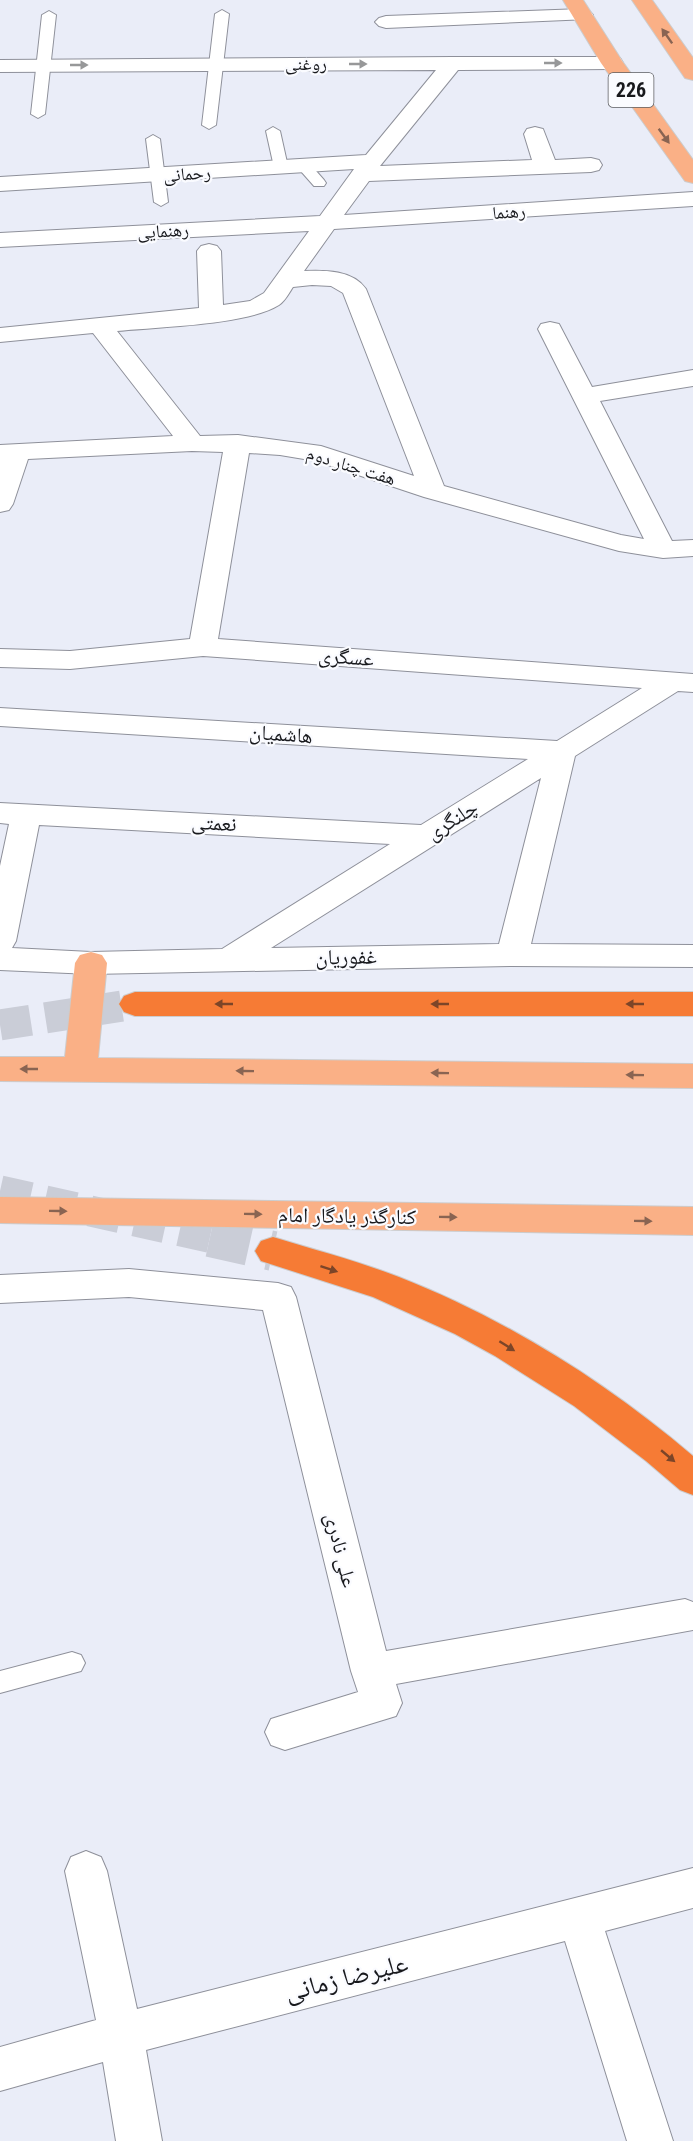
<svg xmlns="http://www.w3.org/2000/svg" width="693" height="2141" viewBox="0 0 693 2141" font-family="'Roboto Condensed','Noto Naskh Arabic',sans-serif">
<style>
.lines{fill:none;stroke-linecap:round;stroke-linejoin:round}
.highway-tunnel-far1{stroke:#cacdd7;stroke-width:31;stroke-dasharray:31 15;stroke-linecap:butt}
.highway-tunnel{stroke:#cacdd7;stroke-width:40;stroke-dasharray:40 20;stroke-linecap:butt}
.lane-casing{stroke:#8e909a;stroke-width:2}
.street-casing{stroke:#8e909a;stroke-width:2}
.primary-casing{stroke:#cccccd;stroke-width:2}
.highway-casing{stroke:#cccccd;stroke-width:2}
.lane{fill:#fff;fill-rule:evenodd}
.street{fill:#fff;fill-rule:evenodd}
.primary{fill:#fab086;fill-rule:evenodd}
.highway{fill:#f67b35;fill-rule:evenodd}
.oneway{fill:#896452}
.oneway2{fill:#979899}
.oneway3{fill:#7c4528}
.labels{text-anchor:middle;stroke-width:4.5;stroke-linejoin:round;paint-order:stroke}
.far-street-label{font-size:18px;fill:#18191d;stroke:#fafbff}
.shield{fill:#fafbff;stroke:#5c5d61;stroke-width:1.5}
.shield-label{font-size:20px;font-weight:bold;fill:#18191d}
.street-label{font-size:21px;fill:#18191d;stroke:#fafbff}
.near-street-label{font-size:26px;fill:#18191d;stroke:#fafbff}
</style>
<rect width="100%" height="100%" fill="#eaedf8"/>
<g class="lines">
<!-- highway-tunnel-far1 -->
<path class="highway-tunnel-far1" d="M 0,1025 L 135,1004
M 0,1191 L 217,1239"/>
<!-- highway-tunnel -->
<path class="highway-tunnel" d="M 210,1237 L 273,1251"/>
<!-- lane casing -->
<g class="lane-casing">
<path id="lane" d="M 222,10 L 229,14 L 216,125 L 209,129 L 202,125 L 215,14 Z
M 49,11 L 56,15 L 45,114 L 38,118 L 31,114 L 42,15 Z
M 273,127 L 280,131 L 288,167 L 281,171 L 274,167 L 266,131 Z
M 153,135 L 160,139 L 168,202 L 161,206 L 154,202 L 146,139 Z
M 304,162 L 309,163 L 324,180 L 326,183 L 324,186 L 314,186 L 299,169 L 297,166 L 299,163 Z
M 72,1652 L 81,1655 L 85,1663 L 81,1671 L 0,1693 L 0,1671 Z"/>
</g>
<!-- street casing -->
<g class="street-casing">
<path id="street" d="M 582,9 L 589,11 L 593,15 L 589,19 L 386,28 L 379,26 L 375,22 L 379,18 L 386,16 Z
M 453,57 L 612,57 L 620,58 L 623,63 L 620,68 L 612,69 L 458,70 L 380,166 L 532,160 L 524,134 L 527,129 L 535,127 L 543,129 L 555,160 L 591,158 L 599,160 L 602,165 L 599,170 L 591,172 L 369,181 L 344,215 L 693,192 L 693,206 L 334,229 L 304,271 C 325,270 353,270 366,289 L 444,486 L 621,535 L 644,539 L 538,329 L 541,324 L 550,322 L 559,324 L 592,387 L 693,370 L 693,386 L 600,401 L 672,541 L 693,540 L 693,556 L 663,558 L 619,551 L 424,497 L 316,461 L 280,455 L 249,453 L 218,639 L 693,674 L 693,692 L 678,691 L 575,756 L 531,944 L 693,945 L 693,967 L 512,966 L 91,974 L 0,970 L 0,866 L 9,824 L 0,823 L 0,803 L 421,825 L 528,759 L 0,726 L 0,708 L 557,741 L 642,688 L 203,656 L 70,669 L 0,667 L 0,649 L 70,651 L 190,639 L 223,452 L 192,451 L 28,459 L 13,504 L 9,510 L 0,512 L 0,445 L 173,436 L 93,333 L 0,342 L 0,328 L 199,308 L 197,251 L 201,246 L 209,244 L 217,246 L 221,251 L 223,305 L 250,301 L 264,293 L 309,231 L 0,247 L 0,233 L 320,216 L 354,169 L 0,191 L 0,177 L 366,155 L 436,70 L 0,72 L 0,60 ZM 312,285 L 331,286 L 343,293 L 414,476 L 321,446 L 238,435 L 200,436 L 117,331 C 157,327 248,325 279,305 C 285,301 289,293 293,287 ZM 541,778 L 499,944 L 271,948 ZM 39,825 L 390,844 L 222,949 L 91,952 L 12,948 L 16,941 Z
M 129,1269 L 278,1283 L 291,1287 L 296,1297 L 386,1651 L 685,1599 L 693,1602 L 693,1630 L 396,1684 L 402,1703 L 396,1716 L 285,1750 L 271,1745 L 265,1732 L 271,1719 L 358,1692 L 351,1671 L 263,1310 L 129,1297 L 0,1303 L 0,1275 Z
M 86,1851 L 101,1857 L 107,1871 L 137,2009 L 693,1868 L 693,1908 L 605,1931 L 673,2141 L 627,2141 L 565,1941 L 146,2050 L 162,2141 L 116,2141 L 103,2062 L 0,2091 L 0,2047 L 96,2020 L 65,1871 L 71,1857 Z"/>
</g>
<!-- primary casing -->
<g class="primary-casing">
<path id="primary" d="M 563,0 L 583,0 L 622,61 L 693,160 L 693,183 L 685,181 L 601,63 Z
M 632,0 L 652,0 L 693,58 L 693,80 L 685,78 Z
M 91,952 L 102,955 L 107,963 L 98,1058 L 693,1064 L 693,1088 L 0,1081 L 0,1057 L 65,1057 L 75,963 L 80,955 Z
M 0,1197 L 693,1207 L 693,1235 L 0,1223 Z"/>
</g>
<!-- highway casing -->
<g class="highway-casing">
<path id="highway" d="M 135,992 L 693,992 L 693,1016 L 135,1016 L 124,1012 L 119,1004 L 124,996 Z
M 273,1237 C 315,1250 358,1261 399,1277 C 506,1319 606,1382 693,1456 L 693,1495 L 680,1490 L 646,1461 L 574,1406 L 495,1356 L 455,1334 L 373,1297 L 261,1261 L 255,1251 L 261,1241 Z"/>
</g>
<!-- lane -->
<use href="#lane" class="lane"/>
<!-- street -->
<use href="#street" class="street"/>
<!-- primary -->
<use href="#primary" class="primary"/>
<!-- highway -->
<use href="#highway" class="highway"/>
</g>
<!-- one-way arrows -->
<defs><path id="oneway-solid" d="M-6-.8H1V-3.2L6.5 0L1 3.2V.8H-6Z" transform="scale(1.5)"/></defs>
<g class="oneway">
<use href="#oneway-solid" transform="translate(667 36) rotate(-125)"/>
<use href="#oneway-solid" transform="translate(664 136) rotate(54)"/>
<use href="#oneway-solid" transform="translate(29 1069) rotate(-180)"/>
<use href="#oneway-solid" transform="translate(245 1071) rotate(-179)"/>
<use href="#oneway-solid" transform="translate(440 1073) rotate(-179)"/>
<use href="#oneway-solid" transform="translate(635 1075) rotate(-179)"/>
<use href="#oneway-solid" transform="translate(58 1211) rotate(1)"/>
<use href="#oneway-solid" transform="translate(253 1214) rotate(1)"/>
<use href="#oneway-solid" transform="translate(448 1217) rotate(1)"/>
<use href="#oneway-solid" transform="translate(643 1221) rotate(1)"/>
</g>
<g class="oneway2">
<use href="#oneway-solid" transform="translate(553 63)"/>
<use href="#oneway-solid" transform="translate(358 64)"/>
<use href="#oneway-solid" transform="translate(79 65)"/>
</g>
<g class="oneway3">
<use href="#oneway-solid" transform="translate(224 1004) rotate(180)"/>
<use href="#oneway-solid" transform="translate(440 1004) rotate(180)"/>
<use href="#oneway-solid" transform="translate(635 1004) rotate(180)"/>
<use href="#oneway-solid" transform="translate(329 1269) rotate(18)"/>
<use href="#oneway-solid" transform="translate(507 1346) rotate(32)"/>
<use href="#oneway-solid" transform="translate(668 1456) rotate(40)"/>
</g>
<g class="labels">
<!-- far-street labels -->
<g class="far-street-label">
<text x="306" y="70">روغنی</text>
<text transform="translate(187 174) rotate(-4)" y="6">رحمانی</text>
<text transform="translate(509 212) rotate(-4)" y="6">رهنما</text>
<text transform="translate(163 231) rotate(-3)" y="6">رهنمایی</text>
<text transform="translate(351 466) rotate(17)" y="6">هفت چنار دوم</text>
</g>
<!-- shield labels -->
<rect class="shield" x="608.5" y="73" width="45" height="34" rx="4.5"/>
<g class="shield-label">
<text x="631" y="97">226</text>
</g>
<!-- street labels -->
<g class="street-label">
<text transform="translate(346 657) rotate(4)" y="7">عسگری</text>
<text transform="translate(281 734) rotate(4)" y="7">هاشمیان</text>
<text transform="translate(452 820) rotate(-32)" y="7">چلنگری</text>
<text transform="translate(214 823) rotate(3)" y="7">نعمتی</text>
<text transform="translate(346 957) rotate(-1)" y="7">غفوریان</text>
<text transform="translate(347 1216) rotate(1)" y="7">کنارگذر یادگار امام</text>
<text transform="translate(341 1550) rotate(76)" y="7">علی نادری</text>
</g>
<!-- near-street labels -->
<g class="near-street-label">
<text transform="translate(346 1977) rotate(-14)" y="9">علیرضا زمانی</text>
</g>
</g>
</svg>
